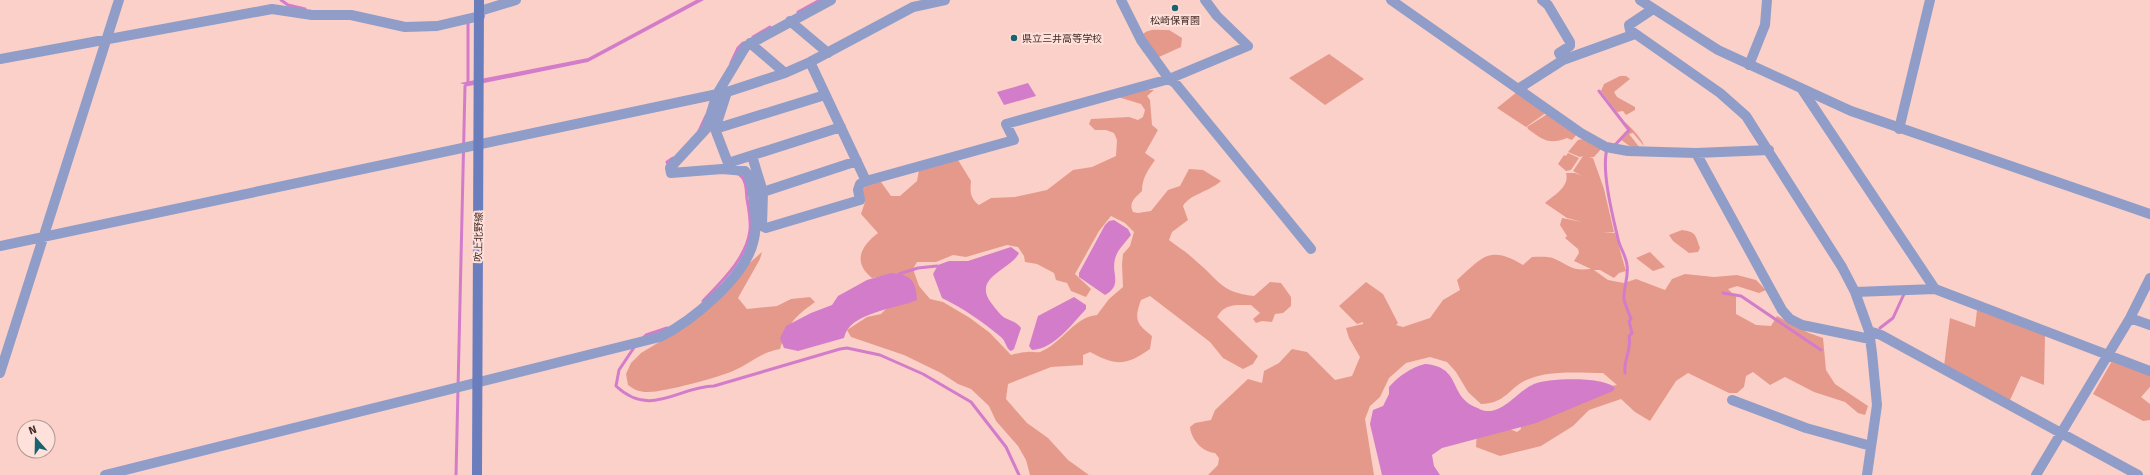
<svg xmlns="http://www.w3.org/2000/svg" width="2150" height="475" viewBox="0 0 2150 475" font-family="Signika,'Noto Sans JP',sans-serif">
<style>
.green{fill:#e5998b;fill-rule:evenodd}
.water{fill:#d37cca}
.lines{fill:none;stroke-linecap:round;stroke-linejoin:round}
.stream{stroke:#d37cca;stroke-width:3}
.minor{stroke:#8f9dc8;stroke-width:10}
.tertiary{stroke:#8f9dc8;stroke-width:10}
.secondary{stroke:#6a7dbd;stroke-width:10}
.poi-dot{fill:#18636f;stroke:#fee1db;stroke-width:1.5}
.labels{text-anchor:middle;stroke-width:4;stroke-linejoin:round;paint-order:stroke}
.poi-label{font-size:10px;fill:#452a25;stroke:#fee1db}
.street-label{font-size:10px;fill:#452a25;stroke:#fee1db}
</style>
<rect width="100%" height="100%" fill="#fbd0c8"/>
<!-- green -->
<path class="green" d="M 1169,30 L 1182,38 L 1181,47 L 1159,57 L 1143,52 L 1139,40 C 1144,27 1157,30 1169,30 Z
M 1329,54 L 1364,79 L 1325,105 L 1289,78 Z
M 1620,76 L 1626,76 L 1630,79 L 1614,92 L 1617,97 L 1635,107 L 1635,110 L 1626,115 L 1623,111 L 1617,112 L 1601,91 L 1604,84 Z
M 1141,90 L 1154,90 L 1147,96 L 1150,100 L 1152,125 L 1158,130 L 1145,153 L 1155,160 C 1148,170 1142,178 1142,191 C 1136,197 1128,202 1133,212 L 1138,213 L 1151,211 L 1168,190 L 1180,186 L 1189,169 L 1203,170 L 1221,181 C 1209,192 1190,194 1183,206 L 1188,220 L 1172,232 L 1169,240 C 1178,247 1188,253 1196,261 C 1220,281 1220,292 1254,296 L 1270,282 L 1281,283 L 1291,297 L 1291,306 L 1283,313 L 1275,314 L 1272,322 L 1262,321 L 1256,323 L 1253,319 L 1260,313 L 1251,305 C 1236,305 1225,303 1217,317 L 1258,356 L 1253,364 L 1243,369 L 1223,358 L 1210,342 L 1150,296 L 1141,300 C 1134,319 1136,324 1152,336 L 1150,349 C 1126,366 1116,366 1090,352 L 1083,355 L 1083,365 L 1051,367 L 1008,384 L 1006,399 L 1027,423 L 1048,438 L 1068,460 L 1089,475 L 1030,475 L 1026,460 L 1018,446 L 996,421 L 989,406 L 971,389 L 958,384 L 941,373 L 904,355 L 851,337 L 847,330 L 867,317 L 881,314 L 889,306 L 888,275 L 872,278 C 852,262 861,246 878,233 L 861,214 L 865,202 L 862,191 L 868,183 L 881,182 L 891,196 L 900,196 L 917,181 L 919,170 L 958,160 L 971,181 C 970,192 970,198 979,205 L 991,198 L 1015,197 L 1047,190 L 1073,170 L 1092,167 L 1116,156 L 1117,140 L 1114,133 L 1106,130 L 1095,130 L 1089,124 L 1091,119 L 1129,117 L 1138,120 L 1143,117 L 1145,110 L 1141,104 L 1118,97 ZM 1111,216 L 1125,223 L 1134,232 L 1130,246 L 1123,254 L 1122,264 L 1123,287 L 1109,299 L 1097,315 C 1074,317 1063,342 1042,351 C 1038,354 1032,351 1027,352 C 1022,352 1016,354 1011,355 L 990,333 L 970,318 L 943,302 L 930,299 L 919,286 L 913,269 L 917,262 L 936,262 L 953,255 L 966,257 L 1007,245 L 1018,247 L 1024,256 L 1025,262 L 1037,264 L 1054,273 L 1056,280 L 1067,283 L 1071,291 L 1086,297 L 1091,289 L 1075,274 L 1099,231 Z
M 1517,92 L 1547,112 L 1526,127 L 1497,108 Z
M 1549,113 L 1577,134 L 1572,140 L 1567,138 C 1549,145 1543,140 1528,129 L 1527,127 Z
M 1622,120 C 1627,123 1643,139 1644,146 L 1633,133 L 1629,134 L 1640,148 C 1632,151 1627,143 1621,140 L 1617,144 L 1622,147 L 1615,145 L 1629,130 Z
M 1583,139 L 1602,148 L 1594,157 L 1589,157 L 1593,158 L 1604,189 L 1614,232 L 1603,232 L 1615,233 L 1626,271 L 1619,273 L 1614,278 L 1600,270 L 1594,270 L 1608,280 L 1624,283 L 1636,279 L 1665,290 L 1672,279 L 1685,274 L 1714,277 L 1737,275 L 1756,280 L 1766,290 L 1759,293 L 1737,286 L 1728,289 L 1736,297 L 1736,314 L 1756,325 L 1771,326 L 1777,316 L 1809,333 L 1823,338 L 1826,370 L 1835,384 L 1868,406 L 1865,415 L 1858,413 L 1845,402 L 1814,392 L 1785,377 L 1770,385 L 1753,372 L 1746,376 L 1744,387 L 1737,393 L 1729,393 L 1688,373 L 1676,381 L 1650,421 L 1635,412 L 1621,399 L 1589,410 L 1573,426 L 1541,446 L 1500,456 L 1476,447 L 1477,431 L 1502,426 L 1517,432 L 1521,429 L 1520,422 L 1605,387 L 1617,385 L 1603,373 C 1581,373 1550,370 1529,379 C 1508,387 1508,403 1481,404 L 1468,392 L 1456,372 L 1447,362 L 1430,357 L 1406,363 L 1389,378 L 1380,397 L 1370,406 L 1365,419 L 1374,475 L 1208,475 L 1218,465 L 1219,458 L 1215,453 C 1202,452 1191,439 1190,427 L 1195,423 L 1211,420 L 1215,410 L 1248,379 L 1262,383 L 1264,371 L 1279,363 L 1292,349 L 1307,352 L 1335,380 L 1352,376 L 1360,357 L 1349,338 L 1346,328 L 1363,324 L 1363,322 L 1357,324 L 1339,306 L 1366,282 L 1383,294 L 1398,323 L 1396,325 L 1403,327 L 1430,318 L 1443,300 L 1460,290 L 1457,280 C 1483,257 1489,245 1523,265 L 1532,257 C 1539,257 1549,256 1555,259 C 1571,266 1571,271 1591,269 L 1574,261 L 1579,253 L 1578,249 L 1565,238 L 1567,236 L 1560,225 L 1562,218 L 1582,222 L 1567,218 L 1545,203 C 1554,195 1570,187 1566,173 L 1575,173 L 1582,176 L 1573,171 L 1583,156 L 1580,157 L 1568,152 L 1578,140 Z
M 1568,153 L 1579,158 L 1571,170 L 1566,171 L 1558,164 L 1564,155 L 1566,156 Z
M 1682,230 C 1696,232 1695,234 1700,248 L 1698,252 L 1689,253 L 1673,241 L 1669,235 Z
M 762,252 L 760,259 L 738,298 L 747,309 L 777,306 L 791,299 L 810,297 L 815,302 C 793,318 789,323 780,349 C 761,352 750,364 733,371 C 720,377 661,393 647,392 C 639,392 635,390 628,385 L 626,374 L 631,363 L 641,353 L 661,341 Z
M 1650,252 L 1665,267 L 1653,271 L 1636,258 Z
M 1977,310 L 2045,335 L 2044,385 L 2021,376 L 2010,400 L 1944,366 L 1950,318 L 1975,327 Z
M 2112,361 L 2150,375 L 2150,387 L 2141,397 L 2150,404 L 2150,420 L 2143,421 L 2093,394 Z"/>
<!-- water -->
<path class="water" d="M 696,0 L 704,0 L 588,62 L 469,86 L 460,83 L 588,58 Z
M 1028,83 L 1036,96 L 1004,105 L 997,92 Z
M 1114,220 L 1128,229 L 1131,235 C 1126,242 1117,250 1115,259 C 1111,274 1123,285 1105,295 L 1079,277 L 1079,273 L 1105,225 L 1109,221 Z
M 1011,247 L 1019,253 C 1010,271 971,277 992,304 C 996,309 1000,315 1005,318 C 1011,321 1017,322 1021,328 L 1014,349 L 1011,351 C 1006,349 1006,341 1001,337 C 983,322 963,308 942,298 L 933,274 L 938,265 L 949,261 L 968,261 Z
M 891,273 C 911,275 916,280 917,300 C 897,309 849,312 844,338 L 798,351 L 784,348 L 780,338 L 786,326 L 811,313 L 832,305 L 838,296 L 867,280 Z
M 1074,297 L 1086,305 L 1086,309 C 1072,324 1054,349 1032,350 L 1029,346 L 1038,316 Z
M 1425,364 C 1462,367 1448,395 1475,407 C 1478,408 1483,411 1486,411 C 1504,413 1519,390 1534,384 C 1548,378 1604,376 1615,388 L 1613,391 L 1536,423 L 1442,448 L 1432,455 L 1434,466 L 1440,475 L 1382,475 L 1370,424 L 1373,410 L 1383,406 L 1389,394 L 1389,387 C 1398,377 1411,367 1425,364 Z"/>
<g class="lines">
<!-- stream -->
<path class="stream" d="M 281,0 L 288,5 L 305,9
M 798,12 L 820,0
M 753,37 L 770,27
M 731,63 L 738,48 L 743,43
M 1599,91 L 1629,130 L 1614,146
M 699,131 L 706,116
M 1607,149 C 1601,171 1613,217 1618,239 C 1620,248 1626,256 1627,265 C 1629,277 1623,288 1624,299 C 1625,305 1629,313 1631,319 L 1629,321 L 1632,333 L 1629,336 C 1632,349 1623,361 1625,373
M 669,167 L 667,162 L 673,158
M 899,274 L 918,268 L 937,266
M 1723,293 L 1741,296 L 1821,350
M 703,301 C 721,282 747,258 750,230 C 751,220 749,210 747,199 C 746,190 747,180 739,174
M 1880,328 L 1893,318 L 1904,294
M 643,338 L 646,335 L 667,328
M 635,346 L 619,370 L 616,386 C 651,419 679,386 714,386 L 840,349 L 847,348 L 880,355 L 923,374 L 971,402 L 1006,447 L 1019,475
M 456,475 L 465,86 L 468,84 L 468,20"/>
<!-- minor -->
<path class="minor" d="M 1121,0 L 1141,40 L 1169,79 L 1175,83 L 1311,249
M 1391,0 L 1581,133 L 1606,147 L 1628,151 L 1696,153 L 1769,150
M 1653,9 L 1629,25 L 1630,30 L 1720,93 L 1746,116 L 1842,267 L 1855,292 L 1869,331 L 1872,353 L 1877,405 L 1867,475
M 480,11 L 516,0
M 790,21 L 828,53
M 750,43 L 785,73
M 0,59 L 272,9 L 312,15 L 351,15 L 405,27 L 437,26 L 480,16
M 1563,60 L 1635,34
M 810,62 L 866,181
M 1749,65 L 1765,25 L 1767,0
M 1518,89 L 1563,60 L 1559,53 L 1570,46 L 1570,42 L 1548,5 L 1542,0
M 1803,91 L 1935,289
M 727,92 L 715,129 L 728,163 L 841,127
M 715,129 L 825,95
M 1899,129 L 1930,0
M 1696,153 L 1782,310 L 1790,319 L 1802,325 L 1870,339
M 752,156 L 763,192 L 762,226 L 766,228 L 860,200 L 858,190 L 860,184 L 866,181 L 1014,140 L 1006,124 L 1169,79 L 1248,46 L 1217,16 L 1205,0
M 763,192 L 857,161
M 0,246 L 727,92 L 785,73 L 810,62 L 913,7 L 945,0
M 1855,292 L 1935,289 L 2150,371
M 2130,318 L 2150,325
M 1869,331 L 1881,335 L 2138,475
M 0,373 L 119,0
M 1732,400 L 1806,428 L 1871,446
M 105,475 L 660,337 C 692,321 744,278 753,243 C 757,230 756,216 754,203 C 753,193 752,178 745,171 L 722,169 L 671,173 L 670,168 L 706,129 L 717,94 L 746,46 L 831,0
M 2036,475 L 2130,318 L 2150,278"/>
<!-- tertiary -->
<path class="tertiary" d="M 1640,0 L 1718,50 L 1851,111 L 2150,214"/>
<!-- secondary -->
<path class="secondary" d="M 477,475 L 479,0"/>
</g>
<!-- markers -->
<g class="poi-dot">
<circle cx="1175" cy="8" r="4"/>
<circle cx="1014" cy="38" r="4"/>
</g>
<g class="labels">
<!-- poi labels -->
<g class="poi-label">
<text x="1175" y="24">松崎保育園</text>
<text x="1022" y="42" text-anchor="start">県立三井高等学校</text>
</g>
<!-- street labels -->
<g class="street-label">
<text transform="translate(478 237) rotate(-89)" y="4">吹上北野線</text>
</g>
</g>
<!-- north arrow -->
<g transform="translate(36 439) rotate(340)"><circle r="19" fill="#fee1db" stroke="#b49892"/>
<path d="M0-3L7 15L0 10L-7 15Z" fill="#18636f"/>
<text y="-6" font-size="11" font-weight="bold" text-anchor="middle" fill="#452a25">N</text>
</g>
</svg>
